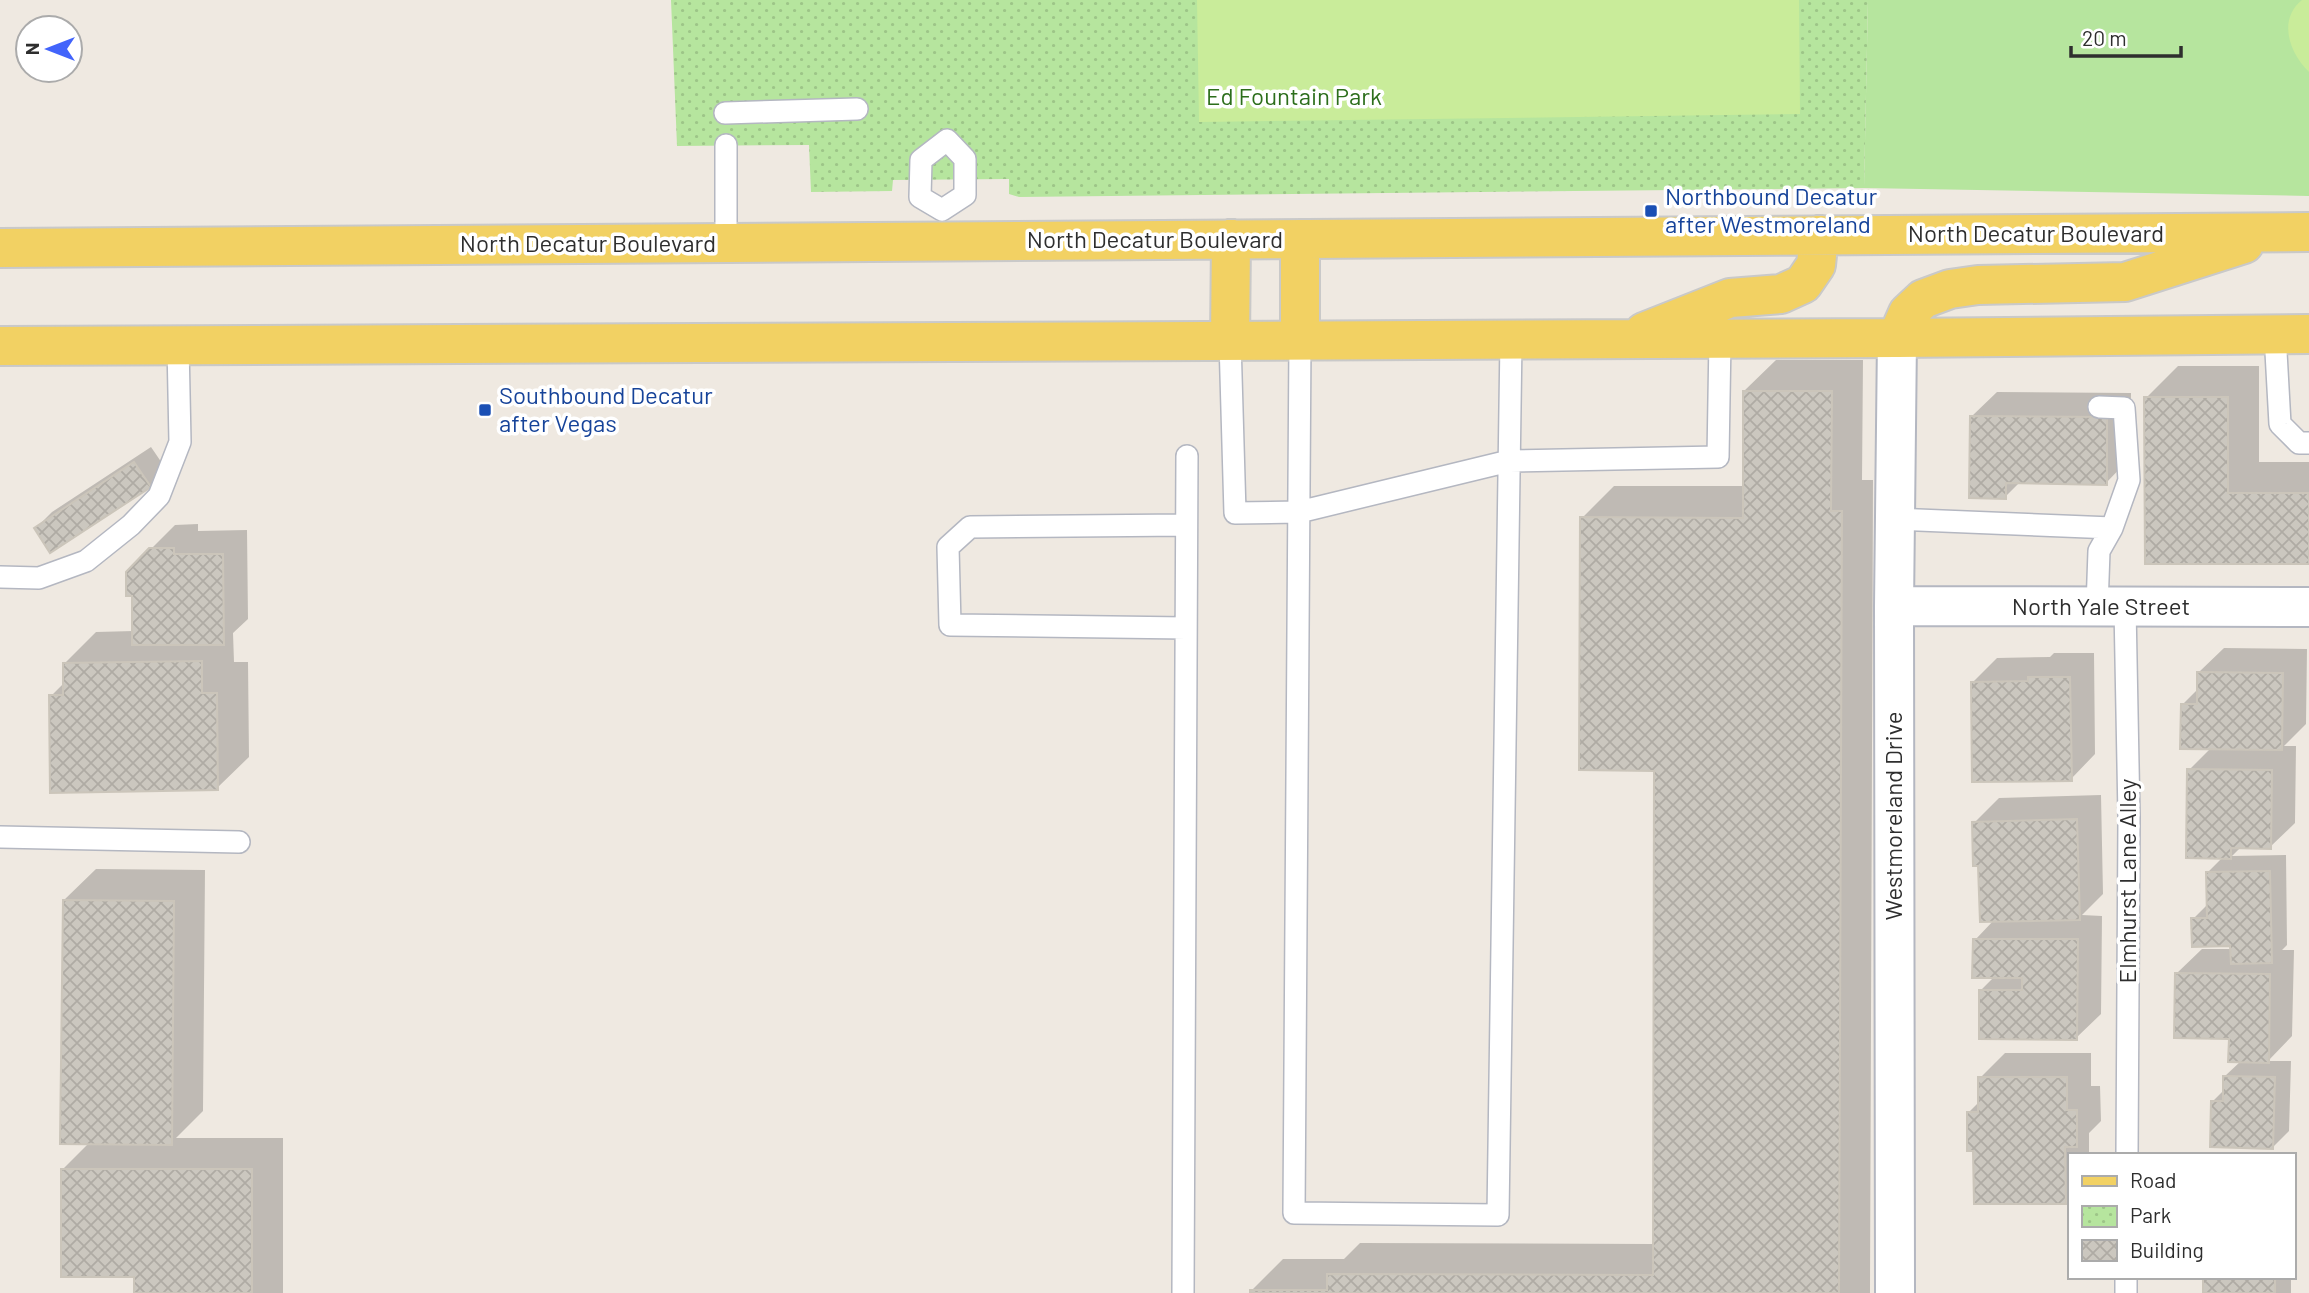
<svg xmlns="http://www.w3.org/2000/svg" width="2309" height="1293" viewBox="0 0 2309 1293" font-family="Barlow,sans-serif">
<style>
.grass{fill:#b6e59e}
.park{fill:url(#park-dots)}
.pitch{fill:#c9ec9a}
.shadow{fill:#0003}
.building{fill:url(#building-cross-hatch);stroke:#cbc5ba;stroke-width:2}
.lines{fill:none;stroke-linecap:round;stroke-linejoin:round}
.lane-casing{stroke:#b4b7c1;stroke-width:24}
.street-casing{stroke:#b4b7c1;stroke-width:42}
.primary-casing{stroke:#c9c9c9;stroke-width:42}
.lane{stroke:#fff;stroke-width:21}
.street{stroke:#fff;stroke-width:38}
.primary{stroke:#f2d163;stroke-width:38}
.transit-dot{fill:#1a4fb4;stroke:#fff;stroke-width:2.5}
.labels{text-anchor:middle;stroke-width:7;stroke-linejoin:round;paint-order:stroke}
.park-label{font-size:24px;fill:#2c6e1b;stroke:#fff}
.transit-label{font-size:24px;fill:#164399;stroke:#fff;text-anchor:start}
.street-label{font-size:24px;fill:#2e2e2e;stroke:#fff}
</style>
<defs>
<pattern id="park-dots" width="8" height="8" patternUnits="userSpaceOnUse" patternTransform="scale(1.75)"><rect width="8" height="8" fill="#b6e59e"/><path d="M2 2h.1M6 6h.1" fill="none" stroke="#9dc588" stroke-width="1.8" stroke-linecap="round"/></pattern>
<pattern id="building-cross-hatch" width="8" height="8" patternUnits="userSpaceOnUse" patternTransform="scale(1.75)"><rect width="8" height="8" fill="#cbc7bf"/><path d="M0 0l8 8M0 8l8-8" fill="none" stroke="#afaba4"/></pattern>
</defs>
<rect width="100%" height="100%" fill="#efe9e1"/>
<!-- grass -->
<path class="grass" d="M 1868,0 L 2309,0 L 2309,196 L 1864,188 Z"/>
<!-- park -->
<path class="park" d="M 671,0 L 1868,0 L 1864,188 L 1019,197 L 1009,194 L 1009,179 L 893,180 L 892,191 L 811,192 L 809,145 L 677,146 Z"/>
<!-- pitch -->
<path class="pitch" d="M 1197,0 L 1799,0 L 1800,114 L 1199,122 Z
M 2302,0 L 2309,0 L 2309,72 C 2290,54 2277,20 2302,0 Z"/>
<!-- shadow -->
<path class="shadow" d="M 1776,360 L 1863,360 L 1862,480 L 1873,480 L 1870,1293 L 1252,1293 L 1252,1290 L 1283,1259 L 1344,1259 L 1360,1243 L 1654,1244 L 1655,769 L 1582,518 L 1614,486 L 1744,486 L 1744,391 Z
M 2178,366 L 2259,366 L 2259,462 L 2309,462 L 2309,562 L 2146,563 L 2146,398 Z
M 1997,392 L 2131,393 L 2130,458 L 2106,483 L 2020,482 L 2005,497 L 1972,416 Z
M 151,447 L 166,469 L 150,486 L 36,528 L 52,512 Z
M 198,524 L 198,531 L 247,530 L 248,619 L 233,633 L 234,662 L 248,662 L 249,757 L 217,788 L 51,696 L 65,682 L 64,664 L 96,632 L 134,631 L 134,594 L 127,573 L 175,525 Z
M 2224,648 L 2307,649 L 2306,724 L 2284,746 L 2296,746 L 2295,823 L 2270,847 L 2241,847 L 2232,856 L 2286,855 L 2287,945 L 2282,950 L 2294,950 L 2292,1036 L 2268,1061 L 2291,1061 L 2289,1131 L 2272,1148 L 2213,1101 L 2225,1089 L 2225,1076 L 2241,1061 L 2231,1037 L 2177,973 L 2202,949 L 2232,949 L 2232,945 L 2193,919 L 2208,904 L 2208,872 L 2223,857 L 2189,770 L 2211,748 L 2183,704 L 2199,688 L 2199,672 Z
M 2054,653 L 2094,653 L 2095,754 L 2071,779 L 1973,682 L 1997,658 L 2050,657 Z
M 2101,795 L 2103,894 L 2082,915 L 2102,916 L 2101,1014 L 2076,1038 L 1981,990 L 1995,976 L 1975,940 L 1994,920 L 1980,864 L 1974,823 L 1999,798 Z
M 96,869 L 205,870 L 203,1111 L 176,1138 L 283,1138 L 283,1293 L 135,1293 L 135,1275 L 63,1169 L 90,1142 L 64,900 Z
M 2005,1053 L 2091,1053 L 2091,1086 L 2100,1086 L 2101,1121 L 2089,1133 L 2089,1155 L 2069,1155 L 2069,1197 L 2065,1202 L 1975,1149 L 1968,1113 L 1980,1101 L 1980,1078 Z
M 2205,1277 L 2291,1277 L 2291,1293 L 2205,1293 Z"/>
<!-- building -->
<path class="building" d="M 1743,391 L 1832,391 L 1831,511 L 1842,511 L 1839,1293 L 1250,1293 L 1250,1290 L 1327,1290 L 1327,1274 L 1653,1275 L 1654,771 L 1579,770 L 1580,517 L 1743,518 Z
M 2144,397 L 2228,397 L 2228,493 L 2309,493 L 2309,564 L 2145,564 Z
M 1970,416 L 2107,417 L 2107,485 L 2006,483 L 2006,499 L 1969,498 Z
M 134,462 L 151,487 L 50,553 L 34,528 Z
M 149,548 L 174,548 L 174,554 L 223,554 L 224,645 L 132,645 L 132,596 L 126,596 L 126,572 Z
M 202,661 L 202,693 L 217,693 L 218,790 L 50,793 L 49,695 L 63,695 L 63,663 Z
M 2197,672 L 2283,673 L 2282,750 L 2180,749 L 2181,704 L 2197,704 Z
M 2028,677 L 2070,677 L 2072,781 L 1972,782 L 1971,682 L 2028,681 Z
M 2187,769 L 2272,770 L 2271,849 L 2231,848 L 2231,859 L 2186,858 Z
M 2077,819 L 2080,920 L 1980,922 L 1978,866 L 1973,866 L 1972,822 Z
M 2270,871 L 2272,963 L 2231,964 L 2230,946 L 2192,947 L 2191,918 L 2207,918 L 2206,872 Z
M 63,900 L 174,901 L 172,1145 L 60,1144 Z
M 1973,939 L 2078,939 L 2077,1040 L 1979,1039 L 1979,990 L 2022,990 L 2022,978 L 1972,978 Z
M 2175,973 L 2270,974 L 2269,1063 L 2228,1062 L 2229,1039 L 2174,1038 Z
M 2223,1076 L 2275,1077 L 2273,1149 L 2210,1147 L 2211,1101 L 2223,1101 Z
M 1978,1077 L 2067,1077 L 2067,1110 L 2077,1110 L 2077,1147 L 2065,1147 L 2066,1204 L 1974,1204 L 1973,1151 L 1967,1151 L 1967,1112 L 1978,1112 Z
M 61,1169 L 252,1169 L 252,1293 L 134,1293 L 134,1277 L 61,1277 Z
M 2203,1277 L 2275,1277 L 2275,1293 L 2203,1293 Z"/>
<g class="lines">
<!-- lane casing -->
<g class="lane-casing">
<path id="lane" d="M 725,113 L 857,109
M 947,140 L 965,159 L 965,195 L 942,210 L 920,197 L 921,160 Z
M 726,145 L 726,243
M 2275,334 L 2280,424 L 2299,443 L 2309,443
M 1300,340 L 1294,1213 L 1498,1215 L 1511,340
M 1230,341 L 1235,513 L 1299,512 L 1509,461 L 1718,457 L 1720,339
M 1894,519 L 2112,528 L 2129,480 L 2124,408 L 2099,407
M 1186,525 L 970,527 L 948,547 L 950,625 L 1186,628
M 0,577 L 39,578 L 86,561 L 131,525 L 159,496 L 180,442 L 178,345
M 2097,607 L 2099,551 L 2112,528
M 2125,607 L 2129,817 L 2127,1155
M 0,837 L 239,842
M 1183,1293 L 1187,456
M 2126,1293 L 2126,1277"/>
</g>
<!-- street casing -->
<g class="street-casing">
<path id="street" d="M 1894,606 L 2309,607
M 1895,1293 L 1894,606 L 1897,338"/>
</g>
<!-- primary casing -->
<g class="primary-casing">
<path id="primary" d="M 1300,239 L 1300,340
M 0,248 L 2309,232
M 1644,332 L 1730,298 L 1781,294 L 1803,284 L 1816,265 L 1819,235
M 1897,338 L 1908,313 L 1923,299 L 1950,289 L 1978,285 L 2125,282 L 2244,244
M 1230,341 L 1231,239
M 0,346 L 1897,338 L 2309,334"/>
</g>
<!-- lane -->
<use href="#lane" class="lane"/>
<!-- street -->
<use href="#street" class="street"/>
<!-- primary -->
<use href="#primary" class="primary"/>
</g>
<!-- markers -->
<g class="transit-dot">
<rect x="1644" y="204" width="14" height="14" rx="3.5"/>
<rect x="478" y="403" width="14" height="14" rx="3.5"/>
</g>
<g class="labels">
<!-- park labels -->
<g class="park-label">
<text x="1294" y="105">Ed Fountain Park</text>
</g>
<!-- transit labels -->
<g class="transit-label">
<text x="1665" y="205">Northbound Decatur<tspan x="1665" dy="28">after Westmoreland</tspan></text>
<text x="499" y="404">Southbound Decatur<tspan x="499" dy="28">after Vegas</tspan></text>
</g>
<!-- street labels -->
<g class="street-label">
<text x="2036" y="242">North Decatur Boulevard</text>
<text x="1155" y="248">North Decatur Boulevard</text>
<text x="588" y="252">North Decatur Boulevard</text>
<text x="2101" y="615">North Yale Street</text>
<text transform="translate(1894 816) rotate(-90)" y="8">Westmoreland Drive</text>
<text transform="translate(2128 881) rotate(-90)" y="8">Elmhurst Lane Alley</text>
</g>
</g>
<!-- legend -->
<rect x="2068" y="1153" width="228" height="126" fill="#ffffff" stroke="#ababab" stroke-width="2"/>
<rect x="2082" y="1176" width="35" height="10" fill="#f2d163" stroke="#ababab" stroke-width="2"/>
<text x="2130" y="1188" font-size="21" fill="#2e2e2e">Road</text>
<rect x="2082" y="1206" width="35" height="21" fill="url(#park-dots)" stroke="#ababab" stroke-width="2"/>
<text x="2130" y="1223" font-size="21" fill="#2e2e2e">Park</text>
<rect x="2082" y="1240" width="35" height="21" fill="url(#building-cross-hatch)" stroke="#ababab" stroke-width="2"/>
<text x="2130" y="1258" font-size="21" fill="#2e2e2e">Building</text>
<!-- north arrow -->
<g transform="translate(49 49) rotate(270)"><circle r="33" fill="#ffffff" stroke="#ababab" stroke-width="2"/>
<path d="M0-5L12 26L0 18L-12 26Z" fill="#4264fb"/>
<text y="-10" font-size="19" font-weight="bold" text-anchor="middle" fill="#2e2e2e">N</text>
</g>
<!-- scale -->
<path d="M2071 46v10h110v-10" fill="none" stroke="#2e2e2e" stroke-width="3.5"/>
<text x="2082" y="46" font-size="21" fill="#2e2e2e" stroke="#ffffff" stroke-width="5" paint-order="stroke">20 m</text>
</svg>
